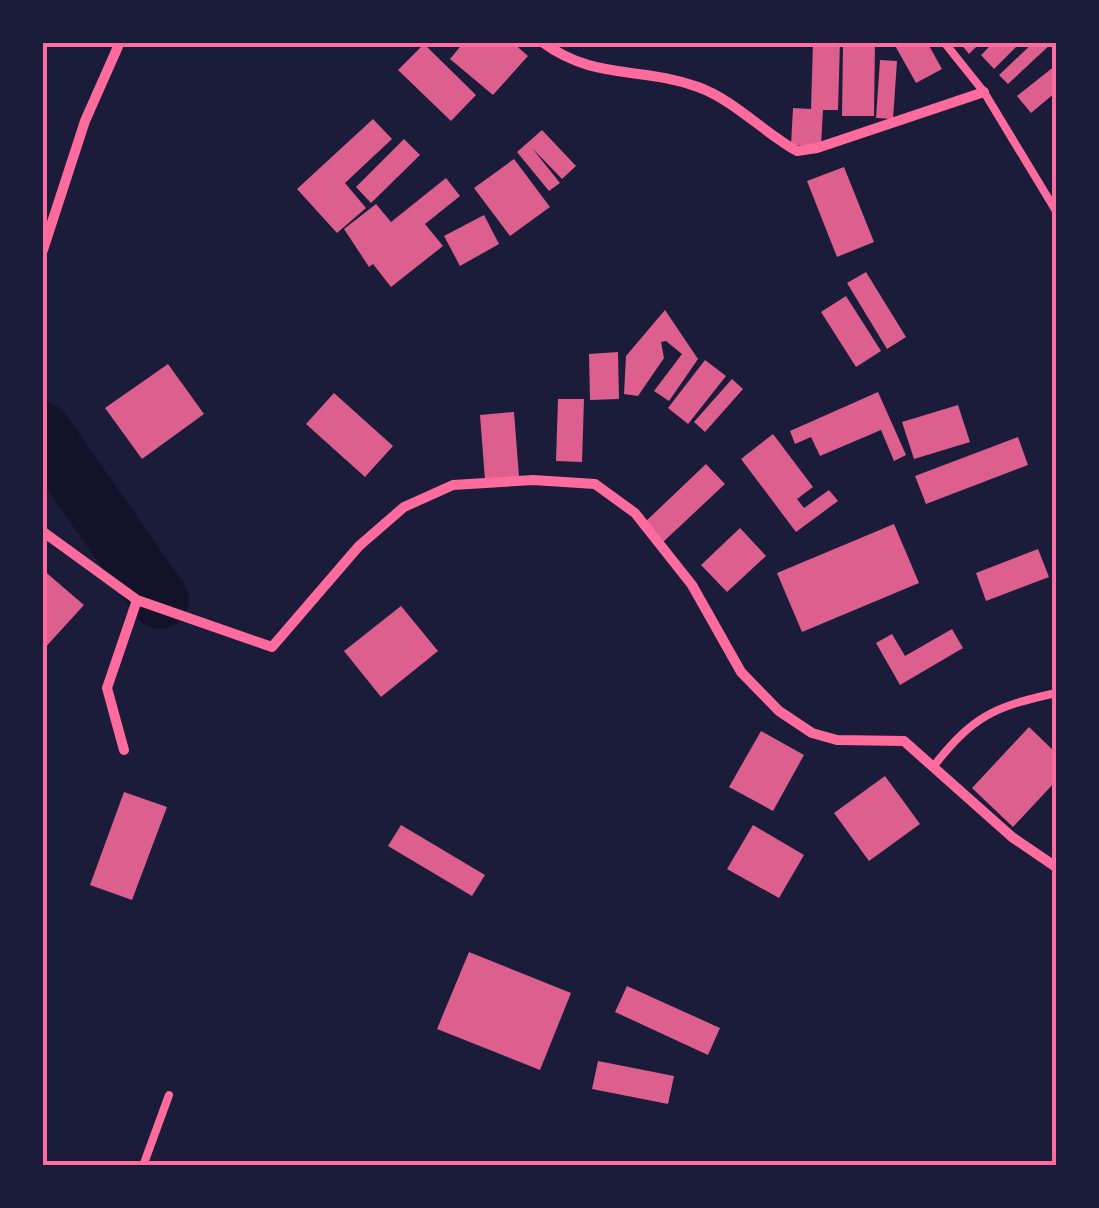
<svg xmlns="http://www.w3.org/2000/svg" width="1099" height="1208" viewBox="0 0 1099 1208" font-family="Helvetica,sans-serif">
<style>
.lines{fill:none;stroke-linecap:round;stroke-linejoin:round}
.river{stroke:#12122b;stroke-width:58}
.building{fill:#dd5f8e}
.service{stroke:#ff6b9d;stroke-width:8}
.minor{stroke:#ff6b9d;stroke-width:10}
.neatline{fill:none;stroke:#ff6b9d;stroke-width:4}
</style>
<rect width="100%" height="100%" fill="#1b1b3a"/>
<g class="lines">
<!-- river -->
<path class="river" d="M 42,431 L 160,600"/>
</g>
<!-- building -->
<path class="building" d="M 464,42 L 512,42 L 528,56 L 493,95 L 450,59 Z
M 813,42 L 840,42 L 838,110 L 823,110 L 821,146 L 791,145 L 793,108 L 811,109 Z
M 893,42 L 927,42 L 942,69 L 916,83 Z
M 959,42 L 981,42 L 969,54 Z
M 994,42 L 1021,42 L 994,69 L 981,55 Z
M 1034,42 L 1053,42 L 1008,84 L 999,75 Z
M 843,43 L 875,43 L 874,116 L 842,116 Z
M 424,44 L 476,95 L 451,121 L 398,70 Z
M 880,60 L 897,61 L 893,119 L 876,118 Z
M 1056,65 L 1056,92 L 1031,113 L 1017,96 Z
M 373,119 L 392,139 L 345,183 L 366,208 L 337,233 L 297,189 Z
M 542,130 L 576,166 L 562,179 L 532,148 L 560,183 L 549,191 L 517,152 Z
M 404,139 L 420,155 L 371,203 L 356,187 Z
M 514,159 L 550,207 L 510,236 L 474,188 Z
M 844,167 L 874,242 L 837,257 L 807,181 Z
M 446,178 L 460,196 L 425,224 L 443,246 L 391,287 L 373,264 L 369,267 L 344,229 L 376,204 L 391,222 Z
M 484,215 L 499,244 L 460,266 L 444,236 Z
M 866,272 L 906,337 L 887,349 L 847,283 Z
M 846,296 L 881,351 L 856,367 L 821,312 Z
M 665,310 L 698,359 L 669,401 L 654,391 L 682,354 L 666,341 L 661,342 L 664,358 L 638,396 L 624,394 L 626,356 Z
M 618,352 L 619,399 L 590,400 L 589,354 Z
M 705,360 L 726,376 L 688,424 L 668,408 Z
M 168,364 L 204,414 L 142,459 L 105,408 Z
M 732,379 L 743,389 L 705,432 L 694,422 Z
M 878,392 L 906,455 L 894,461 L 881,430 L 820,456 L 811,437 L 795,444 L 790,431 Z
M 334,393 L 393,446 L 365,477 L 306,424 Z
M 558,399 L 584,399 L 582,462 L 556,461 Z
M 958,405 L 970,442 L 914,459 L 902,422 Z
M 514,412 L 519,477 L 485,480 L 480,415 Z
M 773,434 L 813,487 L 797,499 L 804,508 L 829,490 L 838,501 L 796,532 L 741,459 Z
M 1018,437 L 1028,465 L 926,504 L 915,476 Z
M 706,464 L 725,484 L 662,543 L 644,523 Z
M 894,524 L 919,583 L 802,632 L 777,573 Z
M 740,528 L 766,556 L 727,592 L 701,565 Z
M 1038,549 L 1049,577 L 986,601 L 976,573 Z
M 42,569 L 84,605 L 42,651 Z
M 401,606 L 438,651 L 381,697 L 344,651 Z
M 952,629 L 963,648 L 900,685 L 876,643 L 892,634 L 905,656 Z
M 1029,727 L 1056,753 L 1056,781 L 1013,827 L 972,788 Z
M 761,731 L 804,755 L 773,811 L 729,787 Z
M 885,776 L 920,824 L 869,861 L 834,813 Z
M 124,792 L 167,807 L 132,900 L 90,885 Z
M 401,825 L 485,875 L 472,896 L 388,846 Z
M 753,825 L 804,855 L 779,898 L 727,869 Z
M 469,952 L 571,993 L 540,1070 L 437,1029 Z
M 627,986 L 720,1028 L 708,1055 L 615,1012 Z
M 598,1061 L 674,1076 L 668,1104 L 592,1089 Z"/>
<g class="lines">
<!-- service -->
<path class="service" d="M 944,42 L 984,92 L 1056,211
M 933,767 C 973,716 993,707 1056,693
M 143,1166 L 169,1095"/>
<!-- minor -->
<path class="minor" d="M 542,42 C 595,81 641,66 698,87 C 734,100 763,132 797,151 L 817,148 L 984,92
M 43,250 L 85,121 L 120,42
M 42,531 L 137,600 L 272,647 L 359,546 L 404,507 L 453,485 L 533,480 L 595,484 L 635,513 L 692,585 L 741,672 L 779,711 L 812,733 L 837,740 L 904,741 L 1012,837 L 1056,867
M 124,750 L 107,688 L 137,600"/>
</g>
<!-- border -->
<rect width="1099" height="1208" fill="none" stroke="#1b1b3a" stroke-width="90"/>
<rect x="45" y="45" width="1009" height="1118" class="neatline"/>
</svg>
